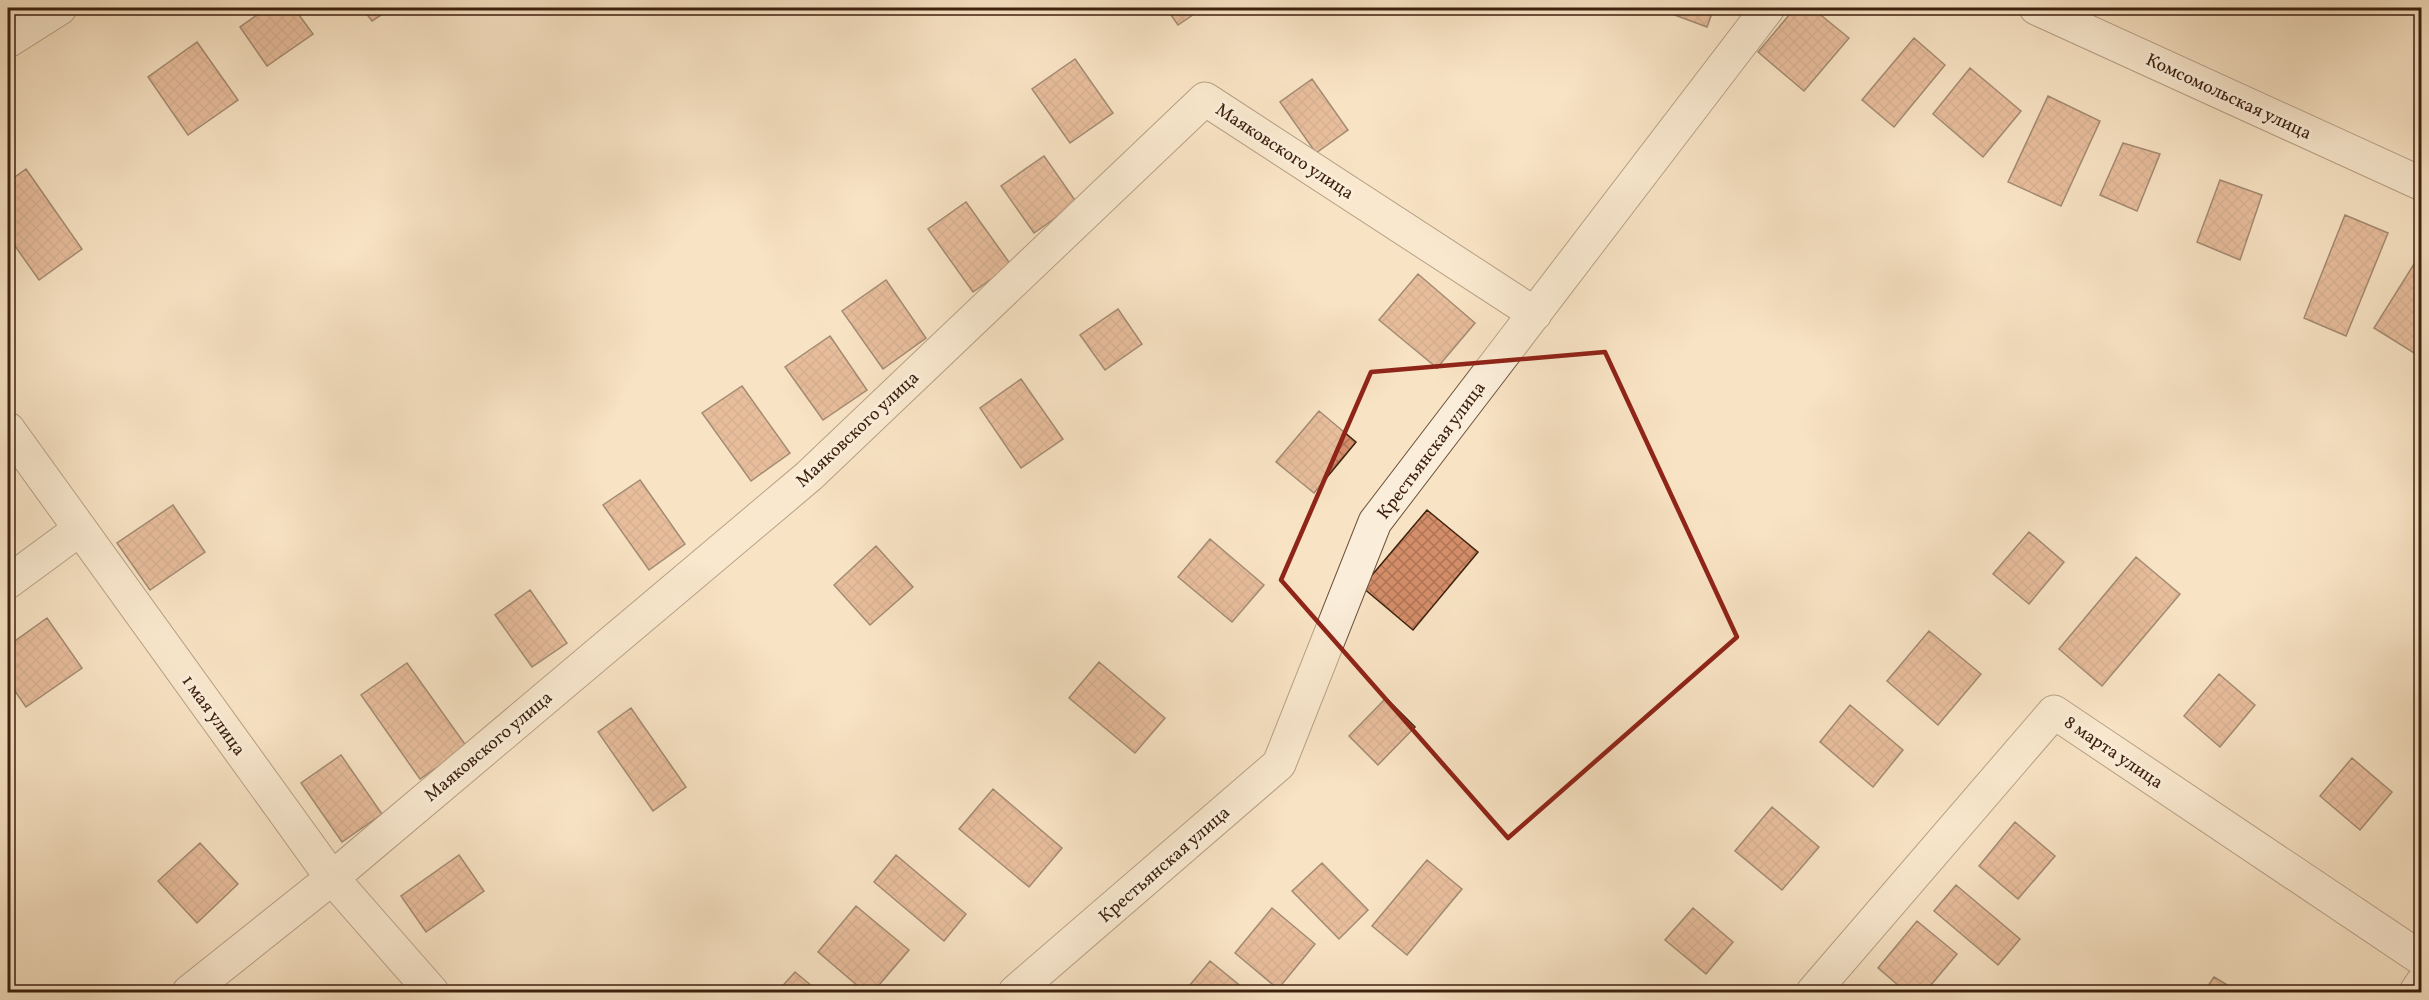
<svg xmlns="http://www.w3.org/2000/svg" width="2429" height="1000" viewBox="0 0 2429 1000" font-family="Vollkorn,serif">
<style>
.building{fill:url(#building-cross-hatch);stroke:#3d210e;stroke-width:1.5}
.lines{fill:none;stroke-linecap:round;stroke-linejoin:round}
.minor-casing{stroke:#6c523c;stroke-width:35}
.tertiary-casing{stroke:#6c523c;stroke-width:35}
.minor{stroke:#faedd9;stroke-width:33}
.tertiary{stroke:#faedd9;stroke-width:33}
.marked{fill:none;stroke:#8f2418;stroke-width:4.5;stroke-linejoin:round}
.labels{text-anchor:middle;stroke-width:6;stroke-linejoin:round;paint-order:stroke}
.street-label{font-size:18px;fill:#3d210e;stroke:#faedd9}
</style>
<defs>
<pattern id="building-cross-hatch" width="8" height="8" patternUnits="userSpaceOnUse" patternTransform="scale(1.5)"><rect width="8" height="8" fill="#d58e6a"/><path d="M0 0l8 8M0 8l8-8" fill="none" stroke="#ae7456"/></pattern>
</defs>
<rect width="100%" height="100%" fill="#f8e3c4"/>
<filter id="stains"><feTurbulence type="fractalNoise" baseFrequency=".00333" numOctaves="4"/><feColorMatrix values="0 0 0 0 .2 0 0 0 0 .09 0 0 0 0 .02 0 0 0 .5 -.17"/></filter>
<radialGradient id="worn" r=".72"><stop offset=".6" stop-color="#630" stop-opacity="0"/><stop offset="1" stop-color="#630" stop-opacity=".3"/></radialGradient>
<!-- building -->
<path class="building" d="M 267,8 L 294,8 L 313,34 L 267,66 L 240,27 Z
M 362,8 L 392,8 L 372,21 Z
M 1166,8 L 1203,8 L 1178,25 Z
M 1656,8 L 1714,8 L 1707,27 Z
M 1795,8 L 1812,8 L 1849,38 L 1804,91 L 1758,52 Z
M 1914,38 L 1945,65 L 1894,127 L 1862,100 Z
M 197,42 L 238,100 L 188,135 L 148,77 Z
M 1075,59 L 1113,113 L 1070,143 L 1032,89 Z
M 1970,68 L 2021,111 L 1983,157 L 1933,114 Z
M 1312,79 L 1348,130 L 1316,153 L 1280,102 Z
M 2048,96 L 2100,121 L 2061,206 L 2008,182 Z
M 2123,143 L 2160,154 L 2137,211 L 2100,195 Z
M 1044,156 L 1077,203 L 1034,233 L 1001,186 Z
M 26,169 L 82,249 L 39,280 L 8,236 L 8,182 Z
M 2220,180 L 2262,195 L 2240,260 L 2197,242 Z
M 966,202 L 1011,265 L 973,292 L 928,229 Z
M 2345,215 L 2388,233 L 2346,336 L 2304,318 Z
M 2419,256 L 2422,258 L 2422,358 L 2374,328 Z
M 1418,274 L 1475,323 L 1437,368 L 1379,320 Z
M 886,280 L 926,338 L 883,369 L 842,311 Z
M 1118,309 L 1142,344 L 1105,370 L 1080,335 Z
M 830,336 L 867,390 L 823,420 L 785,367 Z
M 1021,379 L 1063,439 L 1021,468 L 980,408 Z
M 742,386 L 790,453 L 751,481 L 702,413 Z
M 1319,411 L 1356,442 L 1314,493 L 1276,462 Z
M 640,480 L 685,544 L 649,570 L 603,505 Z
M 173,505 L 205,552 L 150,590 L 117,543 Z
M 1427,510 L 1478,552 L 1413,630 L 1362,587 Z
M 2029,532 L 2064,562 L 2029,604 L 1993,574 Z
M 1210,539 L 1264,585 L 1232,622 L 1178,577 Z
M 876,546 L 913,587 L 870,625 L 834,585 Z
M 2136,557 L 2180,594 L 2102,686 L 2059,649 Z
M 530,590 L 567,643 L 532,667 L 495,615 Z
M 47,618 L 82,668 L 26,707 L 8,681 L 8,646 Z
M 1929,631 L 1981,674 L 1938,725 L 1887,681 Z
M 1099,662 L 1165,718 L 1135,753 L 1069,698 Z
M 407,663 L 467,747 L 420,779 L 361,695 Z
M 2219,674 L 2255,705 L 2220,747 L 2184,716 Z
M 1386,698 L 1415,727 L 1378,765 L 1349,736 Z
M 1850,705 L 1903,750 L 1873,787 L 1820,742 Z
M 631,708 L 686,787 L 653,811 L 598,732 Z
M 341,755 L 382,814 L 342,842 L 301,783 Z
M 2352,758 L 2392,792 L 2360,830 L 2320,796 Z
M 993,789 L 1062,848 L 1029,887 L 959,829 Z
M 1772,807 L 1819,847 L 1782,890 L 1735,851 Z
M 2015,822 L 2055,856 L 2018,899 L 1979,866 Z
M 200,843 L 238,884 L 197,923 L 158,881 Z
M 459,855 L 484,891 L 426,932 L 401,896 Z
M 896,855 L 966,914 L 944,941 L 874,882 Z
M 1427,860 L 1462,889 L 1407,955 L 1372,926 Z
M 1322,863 L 1368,910 L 1339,939 L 1292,891 Z
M 1956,885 L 2020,939 L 1998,965 L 1934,911 Z
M 856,906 L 909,950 L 873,992 L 865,992 L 818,952 Z
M 1272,908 L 1315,944 L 1278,989 L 1235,953 Z
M 1693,908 L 1733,942 L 1706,974 L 1665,940 Z
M 1917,921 L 1957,954 L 1925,992 L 1906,992 L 1878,968 Z
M 1210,961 L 1248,992 L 1184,992 Z
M 795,972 L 819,992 L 777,992 Z
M 2214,977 L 2239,992 L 2204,992 Z"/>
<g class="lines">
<!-- minor casing -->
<g class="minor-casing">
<path id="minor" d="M 2036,8 L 2422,184
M 8,429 L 332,878 L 432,992
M 8,582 L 80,529
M 189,992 L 332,878 L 809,476 L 1205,99 L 1535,314
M 1015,992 L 1279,764 L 1375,522 L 1768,8
M 1813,992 L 2054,712 L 2422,959
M 2416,992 L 2422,983"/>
</g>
<!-- tertiary casing -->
<g class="tertiary-casing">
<path id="tertiary" d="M 8,41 L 60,8"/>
</g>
<!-- minor -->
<use href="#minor" class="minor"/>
<!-- tertiary -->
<use href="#tertiary" class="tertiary"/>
</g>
<!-- marked area -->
<path d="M0 0H2429V1000H0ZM 1605,352 L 1737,637 L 1508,838 L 1281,580 L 1371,372 Z" fill="#f8e3c4" fill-opacity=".55" fill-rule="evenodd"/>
<path class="marked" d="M 1605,352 L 1737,637 L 1508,838 L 1281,580 L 1371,372 Z"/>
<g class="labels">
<!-- street labels -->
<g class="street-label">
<text transform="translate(2229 96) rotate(25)" y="6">Комсомольская улица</text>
<text transform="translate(1285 151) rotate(33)" y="6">Маяковского улица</text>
<text transform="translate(857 429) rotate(-43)" y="6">Маяковского улица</text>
<text transform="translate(1431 450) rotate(-53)" y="6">Крестьянская улица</text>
<text transform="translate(214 715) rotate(54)" y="6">1 мая улица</text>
<text transform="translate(488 746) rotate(-40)" y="6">Маяковского улица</text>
<text transform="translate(2114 752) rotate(34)" y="6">8 марта улица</text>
<text transform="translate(1164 864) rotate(-41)" y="6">Крестьянская улица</text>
</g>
</g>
<!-- margin -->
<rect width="2429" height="1000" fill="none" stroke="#f8e3c4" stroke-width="30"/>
<rect x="9" y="9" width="2411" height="982" fill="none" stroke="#3d210e" stroke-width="3"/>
<rect x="15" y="15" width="2399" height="970" fill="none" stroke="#3d210e" stroke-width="1.5"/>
<rect width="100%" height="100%" filter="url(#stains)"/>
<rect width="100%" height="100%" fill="url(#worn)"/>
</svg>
